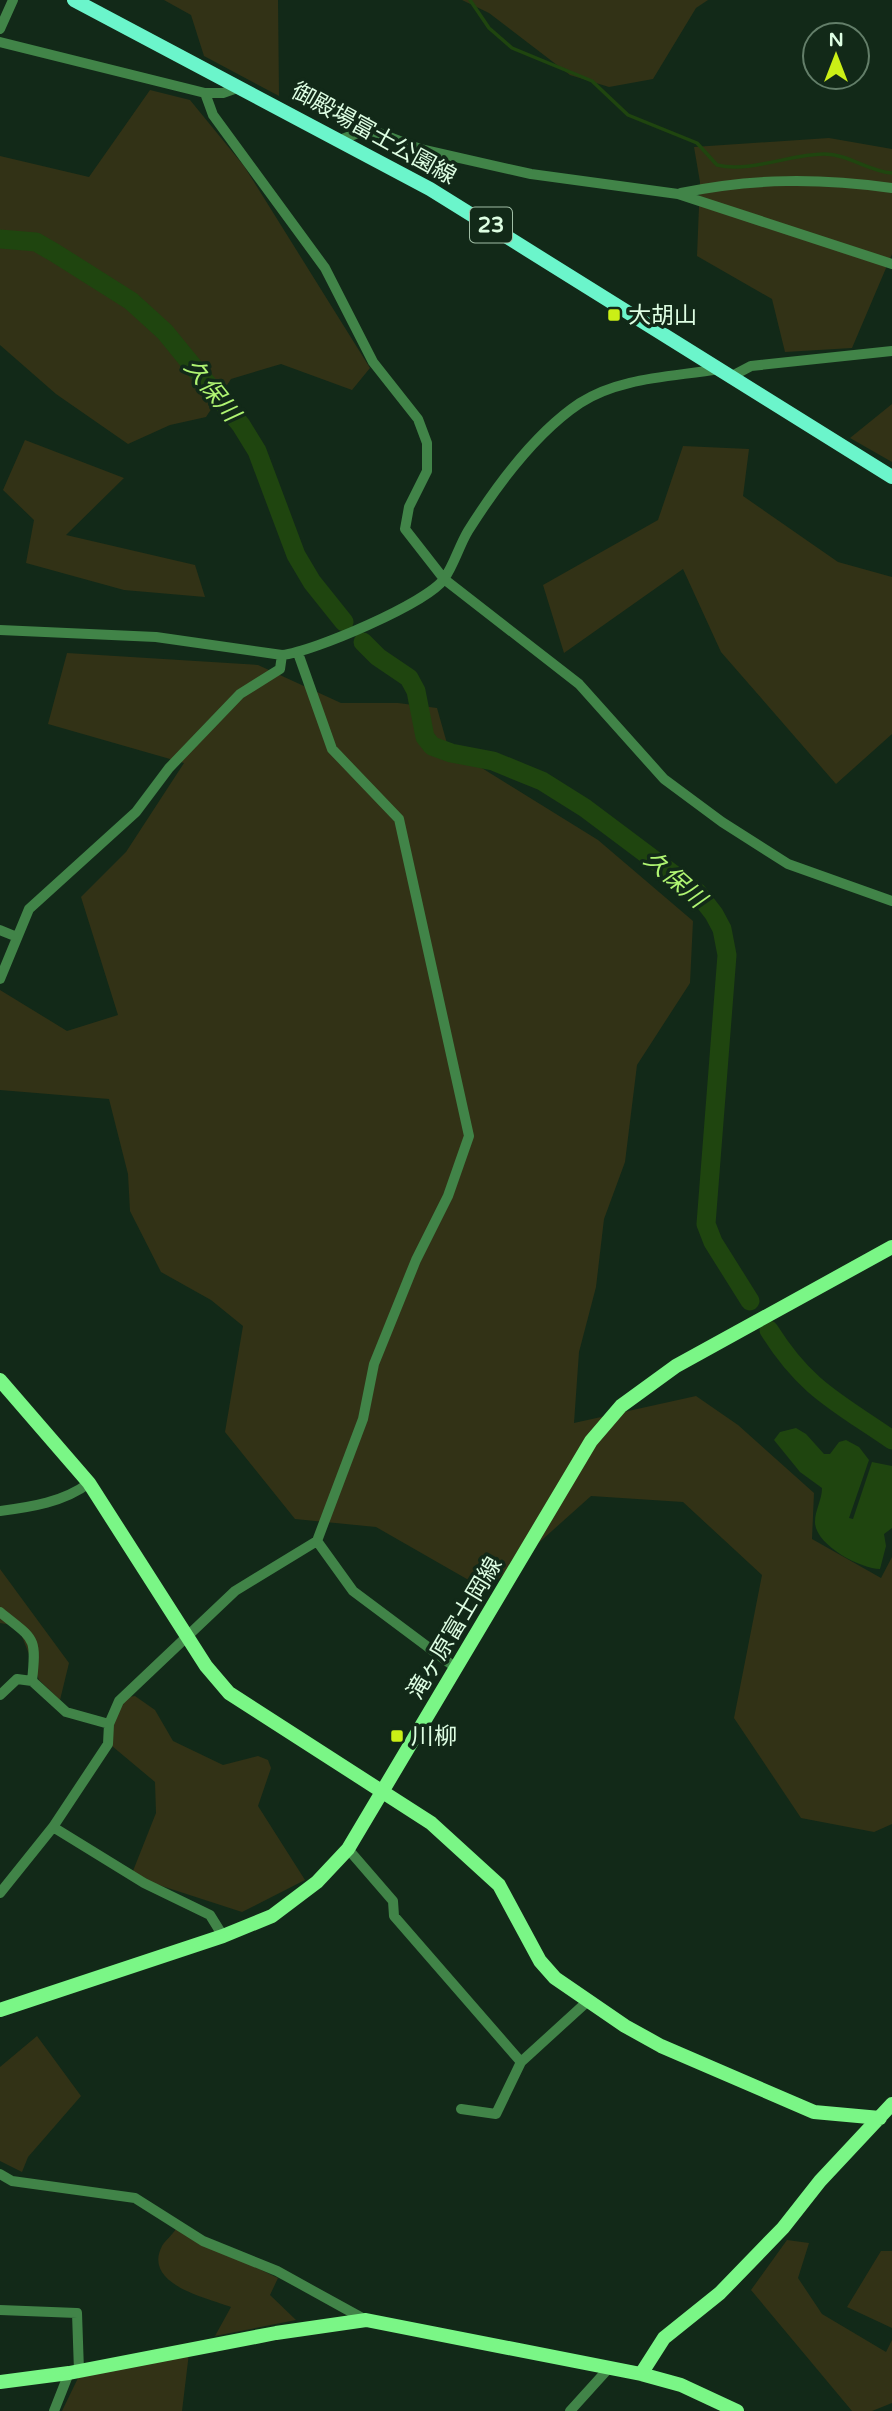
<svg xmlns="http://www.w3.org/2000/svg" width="892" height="2411" viewBox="0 0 892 2411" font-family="'Varela Round','Noto Sans JP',sans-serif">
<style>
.green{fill:#323216}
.water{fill:#1f450f}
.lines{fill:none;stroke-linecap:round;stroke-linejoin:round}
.stream{stroke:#1f450f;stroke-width:3.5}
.river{stroke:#1f450f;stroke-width:19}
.street{stroke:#418448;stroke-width:10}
.secondary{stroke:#7af686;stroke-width:14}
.primary{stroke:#6bf5cb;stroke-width:14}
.poi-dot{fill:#cbef16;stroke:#122918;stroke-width:2.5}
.labels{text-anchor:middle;stroke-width:7;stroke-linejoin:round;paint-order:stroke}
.shield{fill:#122918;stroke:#a0bda5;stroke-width:2}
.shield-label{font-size:21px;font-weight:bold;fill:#ddfde2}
.street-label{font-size:23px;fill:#ddfde2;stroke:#122918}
.poi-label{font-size:23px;fill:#ddfde2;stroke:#122918;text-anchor:start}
.water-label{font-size:24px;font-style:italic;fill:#b0f572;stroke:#122918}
</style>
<rect width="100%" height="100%" fill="#122918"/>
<!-- green -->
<path class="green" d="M 164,0 L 278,0 L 279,96 L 204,56 L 191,15 Z
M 462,0 L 708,0 L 696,8 L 653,79 L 609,87 L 570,75 L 489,13 Z
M 150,90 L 190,100 L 244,166 L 370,368 L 352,390 L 281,364 L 231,379 L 206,417 L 170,425 L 128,444 L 56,394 L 0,345 L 0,156 L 89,177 Z
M 829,138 L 892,149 L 892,254 L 852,348 L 785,352 L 772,299 L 697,256 L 700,182 L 694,147 Z
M 892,404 L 892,462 L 850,438 Z
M 25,440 L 124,478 L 66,535 L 195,565 L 205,597 L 124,590 L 26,563 L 34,520 L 3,490 Z
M 683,446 L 749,449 L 743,496 L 838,562 L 892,577 L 892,734 L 836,784 L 721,652 L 683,569 L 564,653 L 543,585 L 658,520 Z
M 67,653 L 258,665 L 341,703 L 398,703 L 437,708 L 448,747 L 598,840 L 693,921 L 690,983 L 637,1065 L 625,1162 L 604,1219 L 596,1287 L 579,1352 L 574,1423 L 696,1396 L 738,1425 L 814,1493 L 812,1539 L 881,1578 L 892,1557 L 892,1824 L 874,1832 L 801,1818 L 734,1718 L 762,1575 L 683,1502 L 591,1496 L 486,1590 L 376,1527 L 295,1519 L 225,1432 L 243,1326 L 211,1300 L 161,1272 L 130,1211 L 128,1174 L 109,1099 L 0,1090 L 0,990 L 67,1031 L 118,1015 L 81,897 L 126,852 L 184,763 L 48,724 Z
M 0,1569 L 69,1663 L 60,1700 L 39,1680 L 18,1626 L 0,1623 Z
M 135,1696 L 155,1710 L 173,1741 L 223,1765 L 258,1756 L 268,1760 L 271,1768 L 258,1806 L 305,1880 L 242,1912 L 131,1876 L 156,1813 L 155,1782 L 112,1746 L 110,1722 L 122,1698 Z
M 37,2036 L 81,2096 L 28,2157 L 22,2172 L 0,2161 L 0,2067 Z
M 176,2229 L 278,2278 L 270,2295 L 296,2320 L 215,2336 L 231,2307 C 208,2298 142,2285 162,2246 C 165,2241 172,2235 176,2229 Z
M 787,2240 L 809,2243 L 798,2278 L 822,2314 L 886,2352 L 892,2340 L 892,2403 L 872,2411 L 852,2411 L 751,2290 Z
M 881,2251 L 892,2251 L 892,2328 L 847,2307 Z
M 189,2353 L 182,2411 L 62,2411 L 78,2378 Z"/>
<!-- water -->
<path class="water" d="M 796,1428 L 806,1434 L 824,1454 L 830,1454 L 839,1442 L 846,1440 L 859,1447 L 869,1460 L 849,1518 L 853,1519 L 872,1462 L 892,1466 L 892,1528 L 884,1534 L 886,1546 L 880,1569 C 861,1569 815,1545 815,1522 C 815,1510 822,1500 822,1488 L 800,1472 L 774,1440 L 780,1432 Z"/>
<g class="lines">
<!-- stream -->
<path class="stream" d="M 470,0 L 489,28 L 512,48 L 592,81 L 628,115 L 697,143 L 717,165 C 751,173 790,154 824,154 C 848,154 868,171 892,173"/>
<!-- river -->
<path class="river" d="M 0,239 L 36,242 L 55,253 L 131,301 L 165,332 L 241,425 L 257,451 L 296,555 L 312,582 L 344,622
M 363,642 L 378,657 L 409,678 L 416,691 L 425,737 L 432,746 L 451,753 L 493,761 L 542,781 L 585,808 L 697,892 L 714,914 L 722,929 L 727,955 L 706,1224 L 713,1242 L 750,1301
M 769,1330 C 806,1389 837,1402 892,1440"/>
<!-- street -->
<path class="street" d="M 0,29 L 13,0
M 0,42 L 205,93 L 223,93 L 240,87
M 205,93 L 213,115 L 325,268 L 373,362 L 418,419 L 427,443 L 427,471 L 409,507 L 405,529 L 444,579 L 579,684 L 664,779 L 722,822 L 788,864 L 892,901
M 340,140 L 363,131 L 379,133 L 420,149 L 531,174 L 678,194 L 892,264
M 681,193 C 753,178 819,178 892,188
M 732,376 L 751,366 L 892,351
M 0,630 L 156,637 L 282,655 C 313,652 427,603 444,579 C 454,565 459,546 468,531 C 497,485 535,433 580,403 C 620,377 673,377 719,369
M 0,930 L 17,937
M 0,979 L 29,909 L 136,812 L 169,768 L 240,694 L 280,669 L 282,655
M 0,1511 C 31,1507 64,1502 89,1483
M 317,1541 L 353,1591 L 456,1668
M 0,1612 C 34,1640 37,1635 32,1681
M 0,1695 L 17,1679 L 32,1681 L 66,1712 L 109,1724
M 53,1827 L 144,1883 L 210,1915 L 223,1936
M 348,1849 L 393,1901 L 394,1916 L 521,2062
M 0,1893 L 53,1827 L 108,1744 L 109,1724 L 119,1701 L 235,1591 L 317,1541 L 363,1419 L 374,1364 L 416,1260 L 448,1196 L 469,1136 L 399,819 L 332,749 L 298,653
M 461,2109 L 496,2114 L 521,2062 L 589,2000
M 0,2174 L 12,2181 L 135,2198 L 203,2241 L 277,2271 L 364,2319
M 0,2310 L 77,2313 L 79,2371
M 54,2411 L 69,2373
M 570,2411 L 609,2368"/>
<!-- secondary -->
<path class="secondary" d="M 0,1380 L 89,1483 L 206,1666 L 229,1693 L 431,1823 L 499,1885 L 540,1961 L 555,1978 L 625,2026 L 661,2046 L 814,2112 L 880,2118
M 0,2010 L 223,1936 L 272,1916 L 317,1882 L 348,1849 L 591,1441 L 621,1406 L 676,1366 L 892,1247
M 641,2374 L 664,2338 L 720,2293 L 783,2228 L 820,2181 L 892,2104
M 0,2382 L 69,2373 L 276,2333 L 366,2320 L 641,2374 L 681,2385 L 737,2411"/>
<!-- primary -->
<path class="primary" d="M 74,0 L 430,189 L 892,477"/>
</g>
<!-- markers -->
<g class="poi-dot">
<rect x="607" y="308" width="14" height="14" rx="3.5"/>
<rect x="390" y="1729" width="14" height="14" rx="3.5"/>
</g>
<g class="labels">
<!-- shield labels -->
<rect class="shield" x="470" y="207.5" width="42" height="35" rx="5"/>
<g class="shield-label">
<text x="491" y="232">23</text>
</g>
<!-- street labels -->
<g class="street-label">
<text transform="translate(374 133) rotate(29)" y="8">御殿場富士公園線</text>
<text transform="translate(454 1628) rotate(-59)" y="8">滝ヶ原富士岡線</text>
</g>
<!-- poi labels -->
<g class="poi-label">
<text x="628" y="323">大胡山</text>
<text x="411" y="1744">川柳</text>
</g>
<!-- water labels -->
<g class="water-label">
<text transform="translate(212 390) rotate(51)" y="8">久保川</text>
<text transform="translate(675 879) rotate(41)" y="8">久保川</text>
</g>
</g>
<!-- north arrow -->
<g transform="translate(836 56)"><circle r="33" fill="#122918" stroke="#637e69" stroke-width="2"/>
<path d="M0-5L12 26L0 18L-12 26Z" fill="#cbef16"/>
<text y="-10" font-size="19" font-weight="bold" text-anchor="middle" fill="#ddfde2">N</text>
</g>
</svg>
